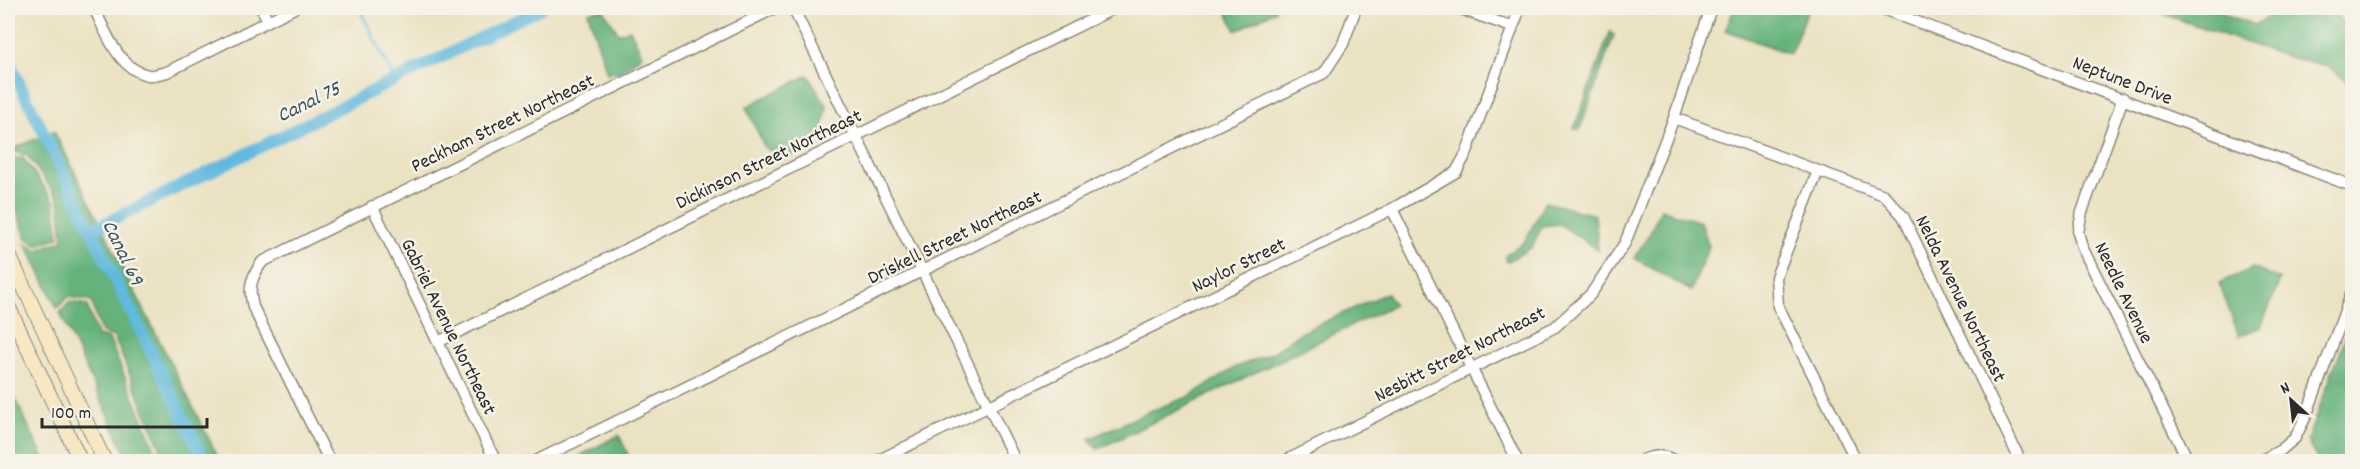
<svg xmlns="http://www.w3.org/2000/svg" width="2360" height="469" viewBox="0 0 2360 469" font-family="Dekko,sans-serif">
<style>
.forest{fill:#65b27c;stroke:#486e54;stroke-width:1.5}
.lines{fill:none;stroke-linecap:round;stroke-linejoin:round}
.stream{stroke:#61b9de;stroke-width:3}
.canal{stroke:#61b9de;stroke-width:12}
.minor-casing{stroke:#8b8676;stroke-width:13}
.secondary-casing{stroke:#8b8676;stroke-width:16}
.minor{stroke:#fff;stroke-width:10}
.secondary{stroke:#f7e8c3;stroke-width:14}
.labels{text-anchor:middle;stroke-width:5;stroke-linejoin:round;paint-order:stroke}
.street-label{font-size:20px;fill:#2b2b2b;stroke:#f7f3e8}
.water-label{font-size:21px;font-style:italic;fill:#3b5661;stroke:#f7f3e8}
</style>
<rect width="100%" height="100%" fill="#f7f3e8"/>
<filter id="ink" filterUnits="userSpaceOnUse"><feTurbulence type="fractalNoise" baseFrequency=".0167" numOctaves="2"/><feDisplacementMap in="SourceGraphic" scale="12" xChannelSelector="R" yChannelSelector="G"/><feConvolveMatrix kernelMatrix="1 2 1 2 8 2 1 2 1" color-interpolation-filters="sRGB"/></filter>
<filter id="wash" filterUnits="userSpaceOnUse"><feTurbulence type="fractalNoise" baseFrequency=".008" numOctaves="4" result="noise"/><feDisplacementMap in="SourceGraphic" scale="24" xChannelSelector="R" yChannelSelector="G"/><feGaussianBlur stdDeviation="1.35" result="paint"/><feColorMatrix in="noise" values="0 0 0 0 0 0 0 0 0 0 0 0 0 0 0 0 0 1.4 0 .05"/><feComposite in="paint" operator="in"/></filter>
<g filter="url(#wash)">
<rect width="100%" height="100%" fill="#ebe2c2"/>
<!-- forest -->
<path class="forest" d="M 1225,8 L 1276,8 L 1276,10 L 1236,31 Z
M 1735,8 L 1809,8 L 1790,54 L 1725,30 Z
M 2151,8 L 2221,8 L 2224,14 L 2255,25 L 2282,8 L 2333,8 L 2352,34 L 2352,86 L 2328,66 L 2288,57 L 2154,11 Z
M 603,9 L 619,34 L 630,29 L 642,55 L 620,72 L 607,73 L 588,12 Z
M 1610,32 L 1614,35 L 1580,129 L 1574,129 Z
M 808,75 L 827,106 L 821,137 L 787,159 L 765,148 L 746,107 Z
M 54,131 L 220,461 L 166,461 L 114,337 L 101,332 L 92,303 L 89,300 L 68,297 L 57,308 L 26,243 L 38,250 L 63,240 L 59,199 L 27,155 L 12,152 L 8,155 L 8,151 Z
M 12,158 L 23,158 L 54,201 L 59,237 L 37,245 L 26,237 L 14,204 L 8,195 L 8,163 Z
M 1545,202 L 1595,215 L 1598,250 L 1559,224 L 1542,226 L 1532,247 L 1507,262 L 1505,256 L 1525,241 Z
M 1661,209 L 1701,222 L 1709,246 L 1691,291 L 1634,258 L 1649,235 Z
M 2253,268 L 2280,280 L 2261,327 L 2239,336 L 2219,283 Z
M 1387,293 L 1394,305 L 1098,449 L 1089,439 L 1150,411 L 1188,397 L 1236,367 L 1272,353 L 1300,333 Z
M 70,302 L 87,305 L 97,336 L 109,339 L 160,461 L 129,461 L 60,313 Z
M 2352,319 L 2352,461 L 2318,461 L 2307,441 Z
M 8,383 L 45,461 L 8,461 Z
M 619,435 L 631,461 L 584,461 L 581,455 Z"/>
<g class="lines">
<!-- stream -->
<path class="stream" d="M 359,8 L 395,80"/>
<!-- canal -->
<path class="canal" d="M 8,60 L 205,462
M 92,230 L 541,8"/>
</g>
</g>
<g filter="url(#ink)">
<g class="lines">
<!-- minor casing -->
<g class="minor-casing">
<path id="minor" d="M 94,8 C 106,32 118,69 148,75 C 154,76 161,73 167,72 L 294,8
M 261,8 L 268,20
M 793,8 L 1016,462
M 1458,8 L 1512,27
M 1880,8 L 2352,186
M 2123,98 L 2082,212 L 2078,232 L 2082,247 L 2189,462
M 1674,118 L 1884,195 L 1903,216 L 2021,462
M 1818,171 L 1776,277 L 1778,306 L 1857,462
M 372,206 L 496,462
M 1392,209 L 1518,462
M 438,342 L 1115,8
M 330,462 L 253,307 C 248,288 251,278 262,262 L 775,8
M 534,462 L 1324,73 L 1343,44 L 1356,8
M 875,462 L 1392,209 L 1456,172 L 1466,154 L 1520,8
M 1283,462 L 1555,327 L 1591,294 L 1625,243 L 1674,118 L 1711,8
M 1639,462 C 1652,455 1665,454 1677,462
M 2258,462 L 2281,450 L 2295,438 L 2306,416 L 2352,292"/>
</g>
<!-- secondary casing -->
<g class="secondary-casing">
<path id="secondary" d="M 8,253 L 105,462
M 8,306 L 81,462"/>
</g>
<!-- minor -->
<use href="#minor" class="minor"/>
<!-- secondary -->
<use href="#secondary" class="secondary"/>
</g>
</g>
<g class="labels">
<!-- street labels -->
<g class="street-label">
<text transform="translate(2123 79) rotate(21)" y="7">Neptune Drive</text>
<text transform="translate(502 122) rotate(-26)" y="7">Peckham Street Northeast</text>
<text transform="translate(768 158) rotate(-26)" y="7">Dickinson Street Northeast</text>
<text transform="translate(954 236) rotate(-26)" y="7">Driskell Street Northeast</text>
<text transform="translate(1238 264) rotate(-26)" y="7">Naylor Street</text>
<text transform="translate(2125 292) rotate(64)" y="7">Needle Avenue</text>
<text transform="translate(1962 298) rotate(64)" y="7">Nelda Avenue Northeast</text>
<text transform="translate(450 326) rotate(64)" y="7">Gabriel Avenue Northeast</text>
<text transform="translate(1459 353) rotate(-27)" y="7">Nesbitt Street Northeast</text>
</g>
<!-- water labels -->
<g class="water-label">
<text transform="translate(308 101) rotate(-26)" y="7">Canal 75</text>
<text transform="translate(124 252) rotate(64)" y="7">Canal 69</text>
</g>
</g>
<!-- margin -->
<rect width="2360" height="469" fill="none" stroke="#f7f3e8" stroke-width="30"/>
<!-- north arrow -->
<g transform="translate(2291 400) rotate(333)" stroke="#f7f3e8" stroke-width="4.5" paint-order="stroke">
<path d="M0-4.5L10 22L0 15L-10 22Z" fill="#2b2b2b"/>
<text y="-9" font-size="16" font-weight="bold" text-anchor="middle" fill="#2b2b2b">N</text>
</g>
<!-- scale -->
<path d="M42 418v9h165v-9" fill="none" stroke="#2b2b2b" stroke-width="3"/>
<text x="51" y="418" font-size="18" fill="#2b2b2b" stroke="#f7f3e8" stroke-width="4.5" paint-order="stroke">100 m</text>
</svg>
